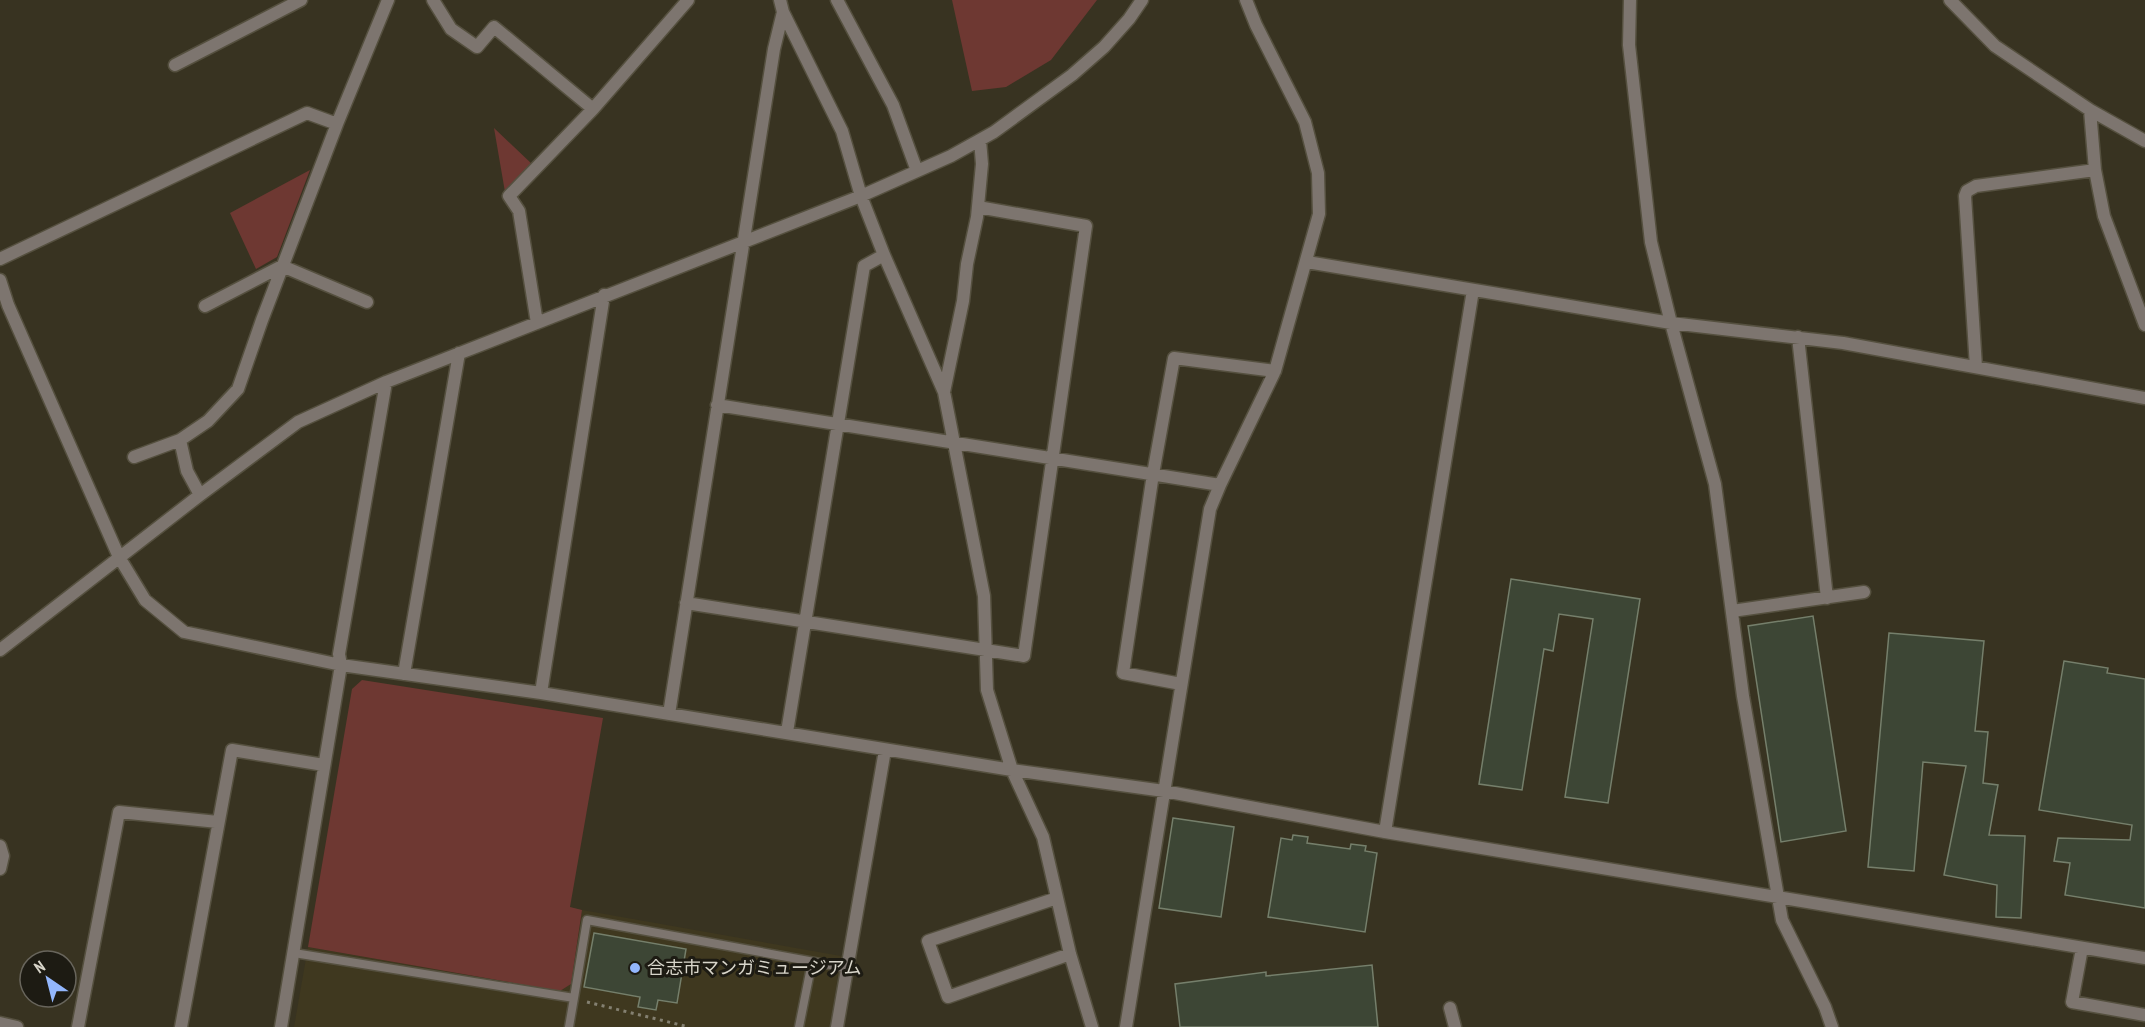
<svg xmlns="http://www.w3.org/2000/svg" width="2145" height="1027" viewBox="0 0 2145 1027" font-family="'PT Sans Narrow','Noto Sans JP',sans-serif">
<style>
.built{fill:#3f381f}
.green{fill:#6e3832}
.building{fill:#3d4635;stroke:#757f6b;stroke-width:1.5}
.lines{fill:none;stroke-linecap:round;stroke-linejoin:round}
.lane-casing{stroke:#55503f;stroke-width:11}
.street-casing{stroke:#55503f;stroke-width:15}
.path{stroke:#848071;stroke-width:3;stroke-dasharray:3 4.5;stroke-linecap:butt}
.lane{stroke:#7d756f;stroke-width:8}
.street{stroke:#7d756f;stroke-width:12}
.poi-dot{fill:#93b7fd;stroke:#1d1b13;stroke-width:2}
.labels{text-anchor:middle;stroke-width:6;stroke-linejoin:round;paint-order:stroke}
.poi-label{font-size:18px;fill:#d8d5ca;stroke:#1d1b13;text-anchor:start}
</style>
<rect width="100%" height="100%" fill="#383321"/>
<!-- built -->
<path class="built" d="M 582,910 L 841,956 L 830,1027 L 294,1027 L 308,947 L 560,991 L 571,984 Z"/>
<!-- green -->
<path class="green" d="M 952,0 L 1097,0 L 1051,60 L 1006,87 L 972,91 Z
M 494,128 L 533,165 L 505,192 Z
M 310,170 L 277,257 L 256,269 L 230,213 Z
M 362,680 L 603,718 L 570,907 L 582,910 L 571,984 L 560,991 L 308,947 L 352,689 Z"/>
<!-- building -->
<path class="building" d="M 1511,579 L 1640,599 L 1608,803 L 1565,797 L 1593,619 L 1559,614 L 1553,651 L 1544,649 L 1522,790 L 1479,784 Z
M 1813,616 L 1846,831 L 1781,842 L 1748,626 Z
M 1889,633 L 1984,641 L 1975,731 L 1988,732 L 1983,783 L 1998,785 L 1989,835 L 2025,836 L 2021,918 L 1996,917 L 1997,885 L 1944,875 L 1966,766 L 1923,762 L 1914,871 L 1868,867 Z
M 2064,661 L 2108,668 L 2107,673 L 2145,679 L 2145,908 L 2065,895 L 2070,863 L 2054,861 L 2058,838 L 2130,840 L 2132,825 L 2039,810 Z
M 1173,818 L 1234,827 L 1221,917 L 1159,908 Z
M 1293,835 L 1308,837 L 1307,843 L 1350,849 L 1351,844 L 1366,846 L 1365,851 L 1377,853 L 1365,932 L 1268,917 L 1281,838 L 1292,840 Z
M 594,933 L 686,949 L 677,1003 L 658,1000 L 656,1010 L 638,1007 L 640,997 L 584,987 Z
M 1372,965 L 1378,1027 L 1180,1027 L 1175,984 L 1266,972 L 1266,976 Z"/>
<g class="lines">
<!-- lane casing -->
<g class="lane-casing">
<path id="lane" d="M 294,953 L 574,998 L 569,1027
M 574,998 L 587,920 L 847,968
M 799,1027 L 812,962"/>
</g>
<!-- street casing -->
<g class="street-casing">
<path id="street" d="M 433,0 L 451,29 L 477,47 L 494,27 L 593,109
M 780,0 L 783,12 L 842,131 L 861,196 L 884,255 L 944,392 L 984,596 L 987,690 L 1012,770 L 1043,837 L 1070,954 L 1092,1027
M 837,0 L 893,105 L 917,171
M 1630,0 L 1629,45 L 1651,242 L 1671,323 L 1715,484 L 1743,696 L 1782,920 L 1825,1007 L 1832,1027
M 1950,0 L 1995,46 L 2090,110 L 2145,141
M 175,65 L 301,0
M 2090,110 L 2095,170 L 2104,216 L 2145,325
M 0,259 L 307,113 L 337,124
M 1307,262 L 1671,323 L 1843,343 L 2145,398
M 0,280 L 8,305 L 119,557 L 145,600 L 184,632 L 341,665 L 541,693 L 1012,770 L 1164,791 L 1385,832 L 2145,958
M 205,306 L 282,266 L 367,302
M 537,323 L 519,211 L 509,196 L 593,109 L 688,0
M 1798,337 L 1827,598
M 1976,367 L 1965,196 L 1967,191 L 1976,186 L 2095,170
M 944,392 L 963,301 L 967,264 L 977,217 L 982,164 L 980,140
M 717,405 L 1220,485
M 134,457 L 180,440
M 200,495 L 187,471 L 180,440 L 208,421 L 238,389 L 262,320 L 337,124 L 388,0
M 686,603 L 1024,656 L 1086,226 L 978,207
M 1732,611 L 1864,592
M 0,650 L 200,495 L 298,422 L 386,382 L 861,196 L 951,156 L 994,132 L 1072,75 L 1104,47 L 1129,19 L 1142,0
M 404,674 L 459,353
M 1181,684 L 1123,673 L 1153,474 L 1174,358 L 1275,371
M 541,693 L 604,295
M 669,714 L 774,49 L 783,12
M 787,732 L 864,266 L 884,255
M 1385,832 L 1473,290
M 0,846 L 3,856 L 0,869
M 1057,898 L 928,941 L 948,997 L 1070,954
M 2082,948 L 2072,1002 L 2145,1015
M 1450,1008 L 1455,1027
M 0,1023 L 17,1027
M 78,1027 L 119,812 L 218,822
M 181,1027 L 232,750 L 324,765
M 281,1027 L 341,665 L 339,654 L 386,382
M 837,1027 L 885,750
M 1126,1027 L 1210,509 L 1220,485 L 1275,371 L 1319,214 L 1318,173 L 1305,122 L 1256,25 L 1246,0"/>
</g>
<!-- path -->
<path class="path" d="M 587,1002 L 689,1027"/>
<!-- lane -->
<use href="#lane" class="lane"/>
<!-- street -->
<use href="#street" class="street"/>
</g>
<!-- markers -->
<circle class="poi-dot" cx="635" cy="968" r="6"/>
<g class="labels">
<!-- poi labels -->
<g class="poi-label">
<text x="647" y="974">合志市マンガミュージアム</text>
</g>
</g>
<!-- north arrow -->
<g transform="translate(48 979) rotate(325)"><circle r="28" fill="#1d1b13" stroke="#68655c" stroke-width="1.5"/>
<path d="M0-4.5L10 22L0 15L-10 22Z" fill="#93b7fd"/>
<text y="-9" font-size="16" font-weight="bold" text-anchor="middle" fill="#d8d5ca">N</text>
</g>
</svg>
